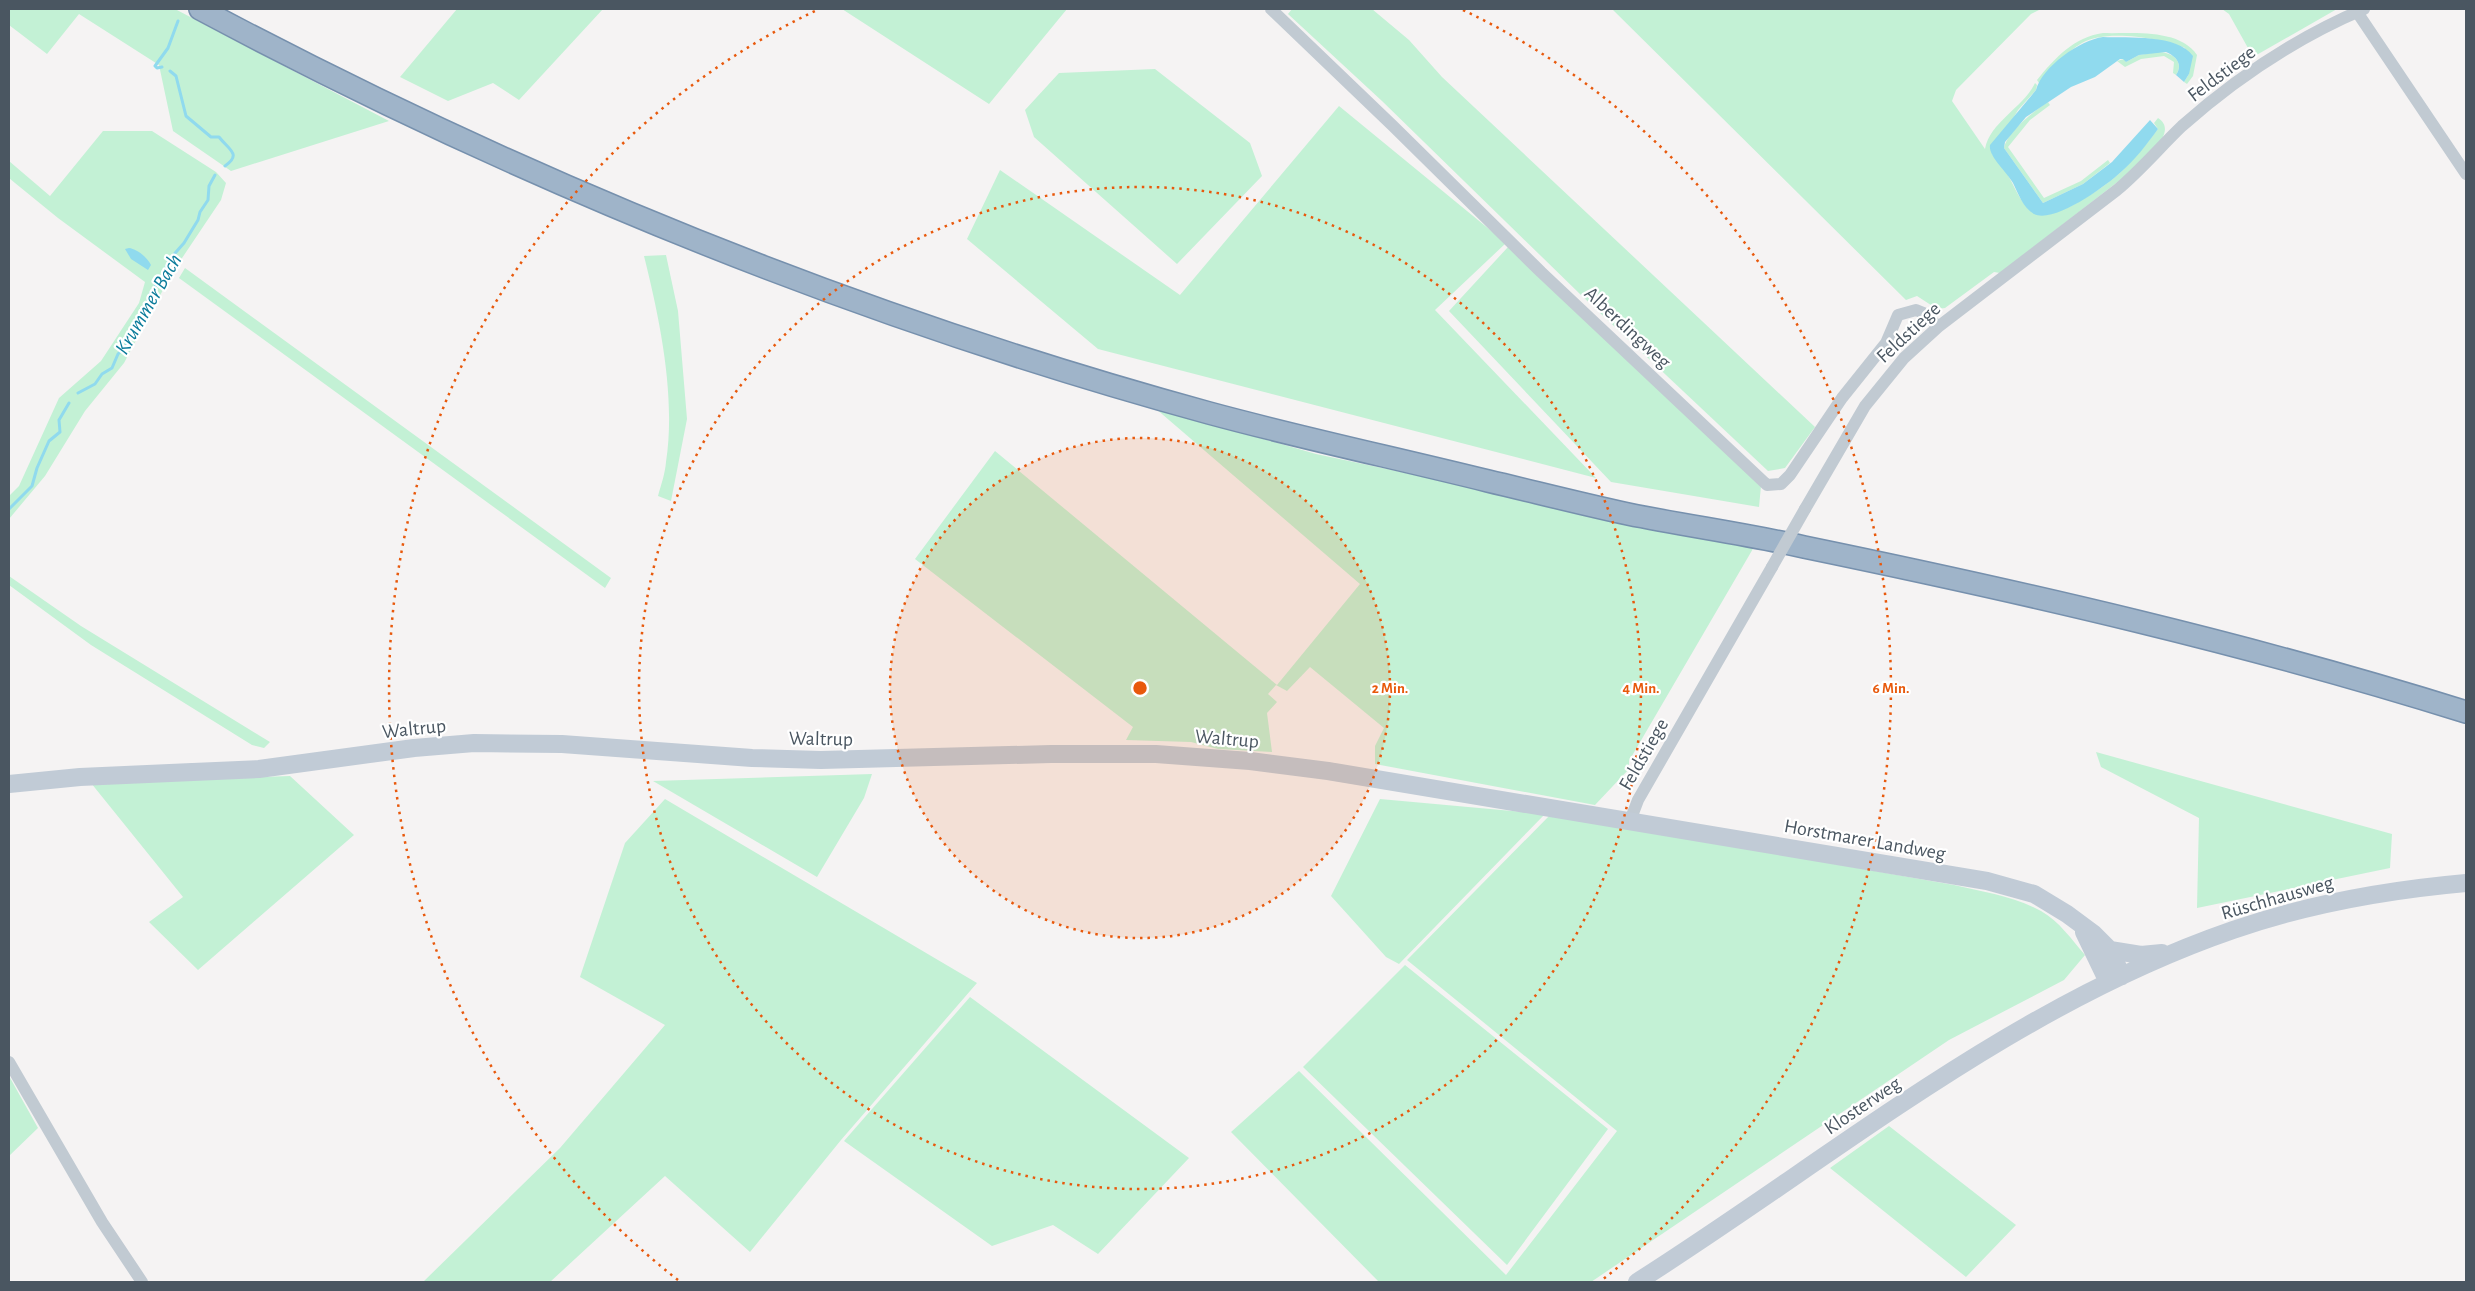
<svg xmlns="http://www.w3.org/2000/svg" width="2475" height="1291" viewBox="0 0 2475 1291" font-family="'Alegreya Sans',sans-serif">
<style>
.green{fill:#c3f1d5}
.water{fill:#90daee}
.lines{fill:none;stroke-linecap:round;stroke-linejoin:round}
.stream{stroke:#90daee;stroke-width:3}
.trunk-casing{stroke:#7690ad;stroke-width:24}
.minor{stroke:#c1cad2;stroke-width:12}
.secondary{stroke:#c1cbd6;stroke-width:18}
.trunk{stroke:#9fb4c9;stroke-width:21}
.minor-bridge{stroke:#c1cad2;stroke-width:12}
.ring{fill:none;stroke:#e8590c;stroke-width:2.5;stroke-dasharray:2.5 5}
.labels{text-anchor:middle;stroke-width:4.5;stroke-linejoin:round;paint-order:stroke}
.street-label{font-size:20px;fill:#4a5661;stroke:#fff}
.water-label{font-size:21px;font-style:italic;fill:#0c7c9b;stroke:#fff}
.centre{fill:#e8590c;stroke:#fff;stroke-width:2.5}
.ring-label{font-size:15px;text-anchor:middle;font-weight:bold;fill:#e8590c;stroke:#fff;stroke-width:4.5;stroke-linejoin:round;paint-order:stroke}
</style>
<rect width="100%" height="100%" fill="#f5f3f3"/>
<!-- green -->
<path class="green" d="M 9,9 L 175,9 L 389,121 L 231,171 L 173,131 L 159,65 L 79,14 L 47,54 L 9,25 Z
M 457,9 L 603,9 L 519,100 L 493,83 L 448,101 L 400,77 Z
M 842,9 L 1067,9 L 989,104 Z
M 1292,9 L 1372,9 L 1409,40 L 1442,77 L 1815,427 L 1785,468 L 1768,471 L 1581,295 L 1382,101 L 1288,14 Z
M 1612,9 L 2041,9 L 2031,14 L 1956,90 L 1952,101 L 1985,149 C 1990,122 2024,107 2035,83 L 2037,85 L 2036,90 L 2018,110 L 1992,154 C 1997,160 2002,166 2006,172 C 2014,184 2021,206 2034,213 C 2053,224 2109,184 2123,170 C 2136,157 2147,143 2158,129 L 2154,123 L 2158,118 C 2177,130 2152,152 2142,163 L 2000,273 L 1994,272 L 1945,308 L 1937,309 L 1917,296 L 1906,300 Z
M 2222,9 L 2337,9 L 2253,57 L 2229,14 Z
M 2103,33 C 2131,34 2179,28 2197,55 L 2193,76 L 2187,84 L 2184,82 L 2189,74 L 2185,48 C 2161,38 2105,29 2082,43 C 2066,52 2052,71 2039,83 L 2037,80 C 2055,58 2074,37 2103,33 Z
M 2158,52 C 2172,52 2185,61 2176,75 L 2173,73 L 2174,62 L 2164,56 L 2141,59 L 2125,67 L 2117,61 L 2124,59 L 2126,62 L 2139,55 Z
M 1155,69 L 1250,143 L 1262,176 L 1177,264 L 1034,137 L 1025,110 L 1059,73 Z
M 2048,102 L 2050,105 L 2030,120 L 2008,147 L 2044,198 L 2081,181 L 2108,160 L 2110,163 L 2083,184 L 2043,203 L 2004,148 C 2007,132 2035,110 2048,102 Z
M 1339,106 L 1506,243 L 1435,310 L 1596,478 L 1098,349 L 967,239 L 1000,170 L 1180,295 Z
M 103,131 L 152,131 L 216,172 L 226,183 L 221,200 L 172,273 L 124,363 L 85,411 L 45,476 L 9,519 L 9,496 L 19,486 L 59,398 L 101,361 L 139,303 L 145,282 L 58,218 L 15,183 L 9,178 L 9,161 L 50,196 Z
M 1508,247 L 1761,486 L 1759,507 L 1611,482 L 1449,311 Z
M 666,255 L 678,311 L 687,419 L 671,501 L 658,496 C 661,485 665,474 666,462 C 676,397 660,320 644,256 Z
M 185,268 L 611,578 L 605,588 L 179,278 Z
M 1155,408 L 1316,454 L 1754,547 L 1629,761 L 1629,769 L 1595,805 L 1375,764 L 1375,746 L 1384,728 L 1310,667 L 1287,691 L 1276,685 L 1268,694 L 1277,702 L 1267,713 L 1272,752 L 1218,749 L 1191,742 L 1126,740 L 1133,727 L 915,559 L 995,451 L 1277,685 L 1360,584 Z
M 9,576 L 81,626 L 270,742 L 264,748 L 252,745 L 91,645 L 9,585 Z
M 2096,752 L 2392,834 L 2390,868 L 2197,908 L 2199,818 L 2101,767 Z
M 872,774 L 864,798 L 817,877 L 653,781 Z
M 290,776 L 354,835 L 198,970 L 149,922 L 183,897 L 91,783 Z
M 665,799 L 977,983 L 841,1140 L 750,1252 L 665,1176 L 550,1282 L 423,1282 L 560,1148 L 665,1025 L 580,977 L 625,843 Z
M 1380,799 L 1545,814 L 1399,964 L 1386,957 L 1331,896 Z
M 1551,814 L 1954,885 C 1983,892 2014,896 2041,911 C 2059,921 2072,940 2085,955 L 2064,980 L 1949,1040 L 1591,1282 L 1379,1282 L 1231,1132 L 1299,1071 L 1506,1275 L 1617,1131 L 1407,960 Z
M 1405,965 L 1608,1129 L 1507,1265 L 1303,1067 Z
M 970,997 L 1189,1158 L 1098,1254 L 1053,1225 L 992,1246 L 844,1141 Z
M 9,1076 L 38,1128 L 9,1156 Z
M 1889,1126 L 2016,1225 L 1966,1277 L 1830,1168 Z"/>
<!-- water -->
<path class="water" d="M 2103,37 C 2128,38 2178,34 2193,56 L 2189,74 L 2184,82 L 2176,75 C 2183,64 2177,57 2166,52 L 2139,55 L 2126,62 L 2123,59 L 2120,59 L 2095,77 L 2071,87 L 2026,117 L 2005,142 L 2004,148 L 2043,203 L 2083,184 L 2112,162 L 2150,120 L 2158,129 C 2147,144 2135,160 2121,172 C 2106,186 2054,224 2034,214 C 2023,208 2018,193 2013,183 C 2007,172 1988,156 1990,145 L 2036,90 C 2042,67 2080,40 2103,37 Z
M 129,248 C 137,249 147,257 151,265 L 148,270 L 131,259 L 125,249 Z"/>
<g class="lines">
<!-- stream -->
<path class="stream" d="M 162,67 L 157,68 L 155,66 L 168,48 L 178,21
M 170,71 L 176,76 L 186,116 L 211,137 L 219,137 C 229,150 242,154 225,166
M 78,393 L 95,384 L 102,374 L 112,368 L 118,354 L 126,346 L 141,320 L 150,294 L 164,273 L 169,260 L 184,243 L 198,220 L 200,212 L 208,200 L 209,186 L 215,175
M 9,509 L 32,486 L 37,468 L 49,441 L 60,432 L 59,420 L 69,403"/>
<!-- trunk casing -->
<g class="trunk-casing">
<path id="trunk" d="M 200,9 C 521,180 858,317 1209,413 C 1301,438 1395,458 1488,481 C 1535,492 1581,504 1628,514 C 1687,526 1746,534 1804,547 C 2027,593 2249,644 2466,712"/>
</g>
<!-- minor -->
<path class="minor" d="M 1271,9 L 1393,126 L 1541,272 L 1767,485 L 1781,484 L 1790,475 L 1842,398 L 1886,343 L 1898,315 L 1916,310 L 1926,314 L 1938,327
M 2357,12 L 2466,174
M 1805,509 L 1865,406 L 1904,358 L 1938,327 L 2117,190 C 2141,170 2160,147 2182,126 C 2236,78 2298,37 2364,9
M 1630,821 L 1638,800 L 1772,567
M 9,1062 L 102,1222 L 142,1282"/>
<!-- secondary -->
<path class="secondary" d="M 9,784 L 80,777 L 259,769 L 414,748 L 474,743 L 562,744 L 752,758 L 821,760 L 1051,754 L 1156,754 L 1250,761 L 1328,771 L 1987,881 L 2034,894 L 2067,914 L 2094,934 L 2110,950 L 2122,976
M 2084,932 L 2108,982
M 2110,950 L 2141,955 L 2162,953
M 1637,1282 C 1831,1159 2012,1006 2233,930 C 2308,904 2387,890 2466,883"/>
<!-- trunk -->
<use href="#trunk" class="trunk"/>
<!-- minor-bridge -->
<path class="minor-bridge" d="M 1772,567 L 1805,509"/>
</g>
<!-- distance rings -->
<circle cx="1140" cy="688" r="250" fill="#e8590c" fill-opacity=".12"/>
<g class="ring">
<circle cx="1140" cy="688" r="250"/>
<circle cx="1140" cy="688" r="501"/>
<path d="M678 1280A751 751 0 0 1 817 10M1463 10A751 751 0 0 1 1602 1280"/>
</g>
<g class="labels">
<!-- street labels -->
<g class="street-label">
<text transform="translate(2221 73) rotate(-37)" y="7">Feldstiege</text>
<text transform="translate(1628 327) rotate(43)" y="7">Alberdingweg</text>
<text transform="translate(1908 332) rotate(-43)" y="7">Feldstiege</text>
<text transform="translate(414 728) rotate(-6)" y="7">Waltrup</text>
<text transform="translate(821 738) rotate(1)" y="7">Waltrup</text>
<text transform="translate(1227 738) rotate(5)" y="7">Waltrup</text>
<text transform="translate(1643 754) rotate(-60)" y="7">Feldstiege</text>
<text transform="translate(1865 839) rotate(10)" y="7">Horstmarer Landweg</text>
<text transform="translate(2277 897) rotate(-16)" y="7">Rüschhausweg</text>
<text transform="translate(1862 1105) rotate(-34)" y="7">Klosterweg</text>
</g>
<!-- water labels -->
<g class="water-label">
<text transform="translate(148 304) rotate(-60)" y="7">Krummer Bach</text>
</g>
</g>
<circle cx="1140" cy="688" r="8" class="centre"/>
<g class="ring-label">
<text x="1390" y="693">2 Min.</text>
<text x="1641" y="693">4 Min.</text>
<text x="1891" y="693">6 Min.</text>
</g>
<!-- border -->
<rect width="2475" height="1291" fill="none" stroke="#4a5661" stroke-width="20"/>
</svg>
